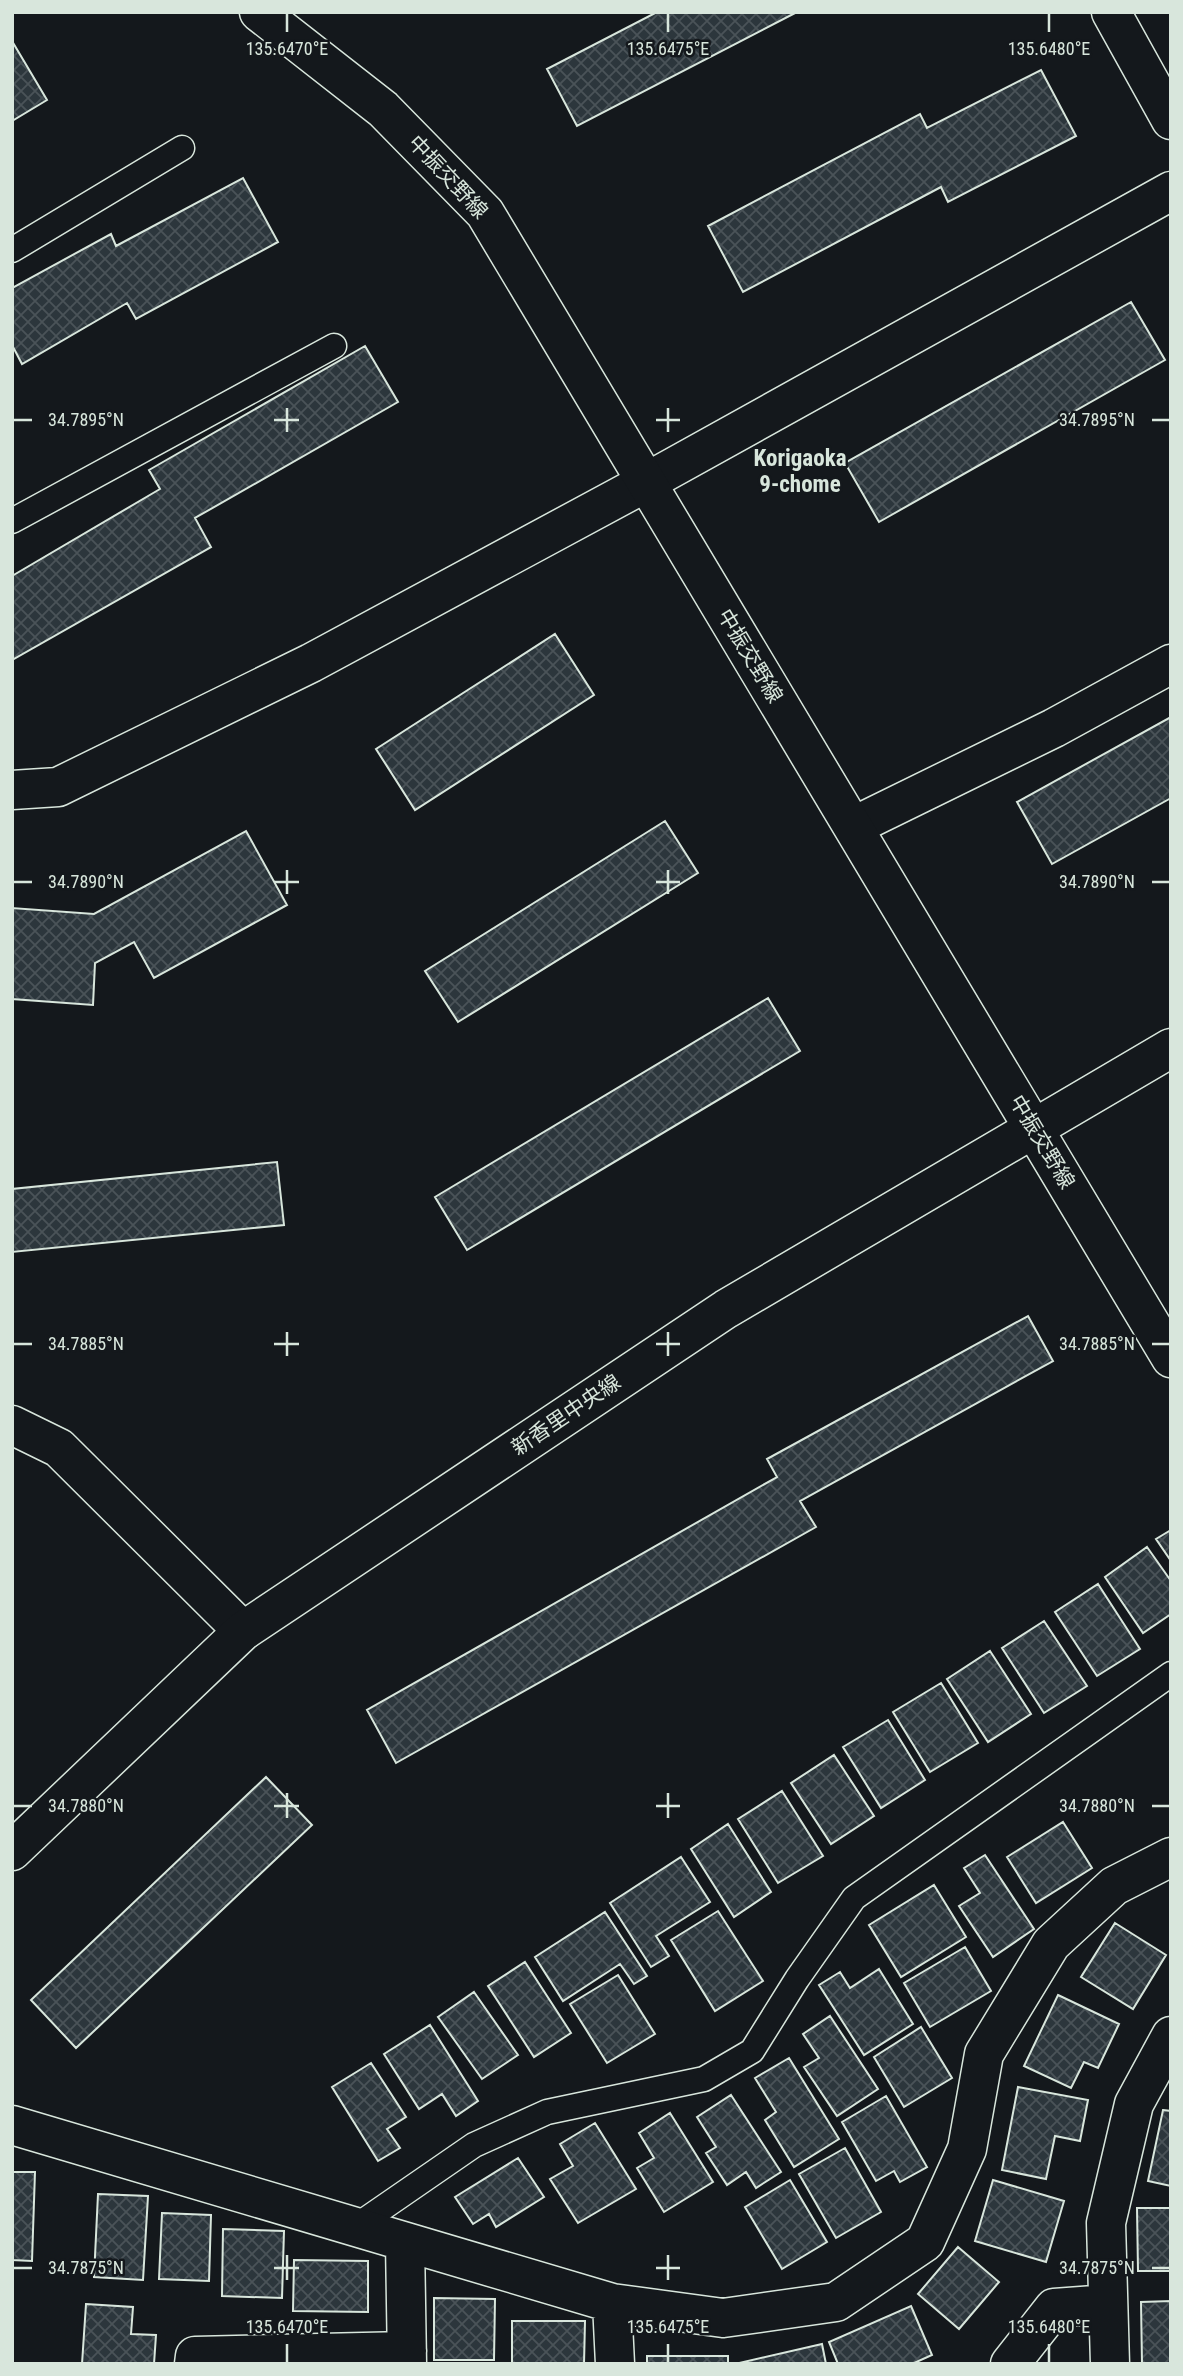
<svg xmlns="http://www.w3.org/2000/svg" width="1183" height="2376" viewBox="0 0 1183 2376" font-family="'Roboto Condensed','Noto Sans JP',sans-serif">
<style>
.building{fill:url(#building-cross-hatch);stroke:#d8e6dc;stroke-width:2}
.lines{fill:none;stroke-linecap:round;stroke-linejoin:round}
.lane-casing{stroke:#d8e6dc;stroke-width:27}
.street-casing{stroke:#d8e6dc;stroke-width:41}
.secondary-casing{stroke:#d8e6dc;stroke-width:41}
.lane{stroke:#14181c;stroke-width:24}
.street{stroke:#14181c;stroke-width:38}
.secondary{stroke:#14181c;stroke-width:38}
.ticks{fill:none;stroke:#d8e6dc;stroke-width:2.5}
.labels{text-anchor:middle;stroke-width:5;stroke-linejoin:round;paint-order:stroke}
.street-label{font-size:21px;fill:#d8e6dc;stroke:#14181c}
.neighbourhood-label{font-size:23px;font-weight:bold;fill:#d8e6dc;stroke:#14181c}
.ticks-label{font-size:18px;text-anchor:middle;fill:#d8e6dc;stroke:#14181c;stroke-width:5;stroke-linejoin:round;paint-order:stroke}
</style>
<defs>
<pattern id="building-cross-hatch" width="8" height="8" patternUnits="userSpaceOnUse" patternTransform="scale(1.75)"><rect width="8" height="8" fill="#2c363c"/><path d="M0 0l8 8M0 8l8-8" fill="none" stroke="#4a5358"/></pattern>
</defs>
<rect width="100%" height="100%" fill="#14181c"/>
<!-- building -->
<path class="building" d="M 657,12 L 797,12 L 577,126 L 547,69 Z
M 12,41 L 47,100 L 12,121 Z
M 1041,70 L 1076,136 L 948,202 L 941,187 L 743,292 L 708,226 L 920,114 L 927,128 Z
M 243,178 L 278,242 L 136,319 L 127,303 L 22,364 L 12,345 L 12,288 L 111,234 L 116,246 Z
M 1131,302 L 1165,360 L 879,522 L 845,463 Z
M 365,346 L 398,402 L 195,518 L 211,547 L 12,660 L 12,576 L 160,489 L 149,470 Z
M 555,634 L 594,695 L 415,810 L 376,749 Z
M 1171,717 L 1171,798 L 1052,864 L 1017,802 Z
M 665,821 L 698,873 L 458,1022 L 425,971 Z
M 246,831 L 287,905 L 154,978 L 134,942 L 95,963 L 93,1005 L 12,999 L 12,908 L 94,914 Z
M 768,998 L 800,1051 L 467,1250 L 435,1197 Z
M 277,1162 L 284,1225 L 12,1252 L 12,1189 Z
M 1028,1316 L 1053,1361 L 800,1501 L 816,1527 L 396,1763 L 367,1710 L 777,1477 L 767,1459 Z
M 1171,1530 L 1171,1561 L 1156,1539 Z
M 1147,1547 L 1171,1581 L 1171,1614 L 1143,1633 L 1105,1577 Z
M 1098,1584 L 1140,1649 L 1097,1676 L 1055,1612 Z
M 1044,1621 L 1087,1686 L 1044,1713 L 1002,1648 Z
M 990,1651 L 1031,1714 L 988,1742 L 947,1679 Z
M 941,1683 L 978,1743 L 930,1772 L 893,1712 Z
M 888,1720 L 925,1780 L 881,1808 L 843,1747 Z
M 834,1755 L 874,1816 L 831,1844 L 791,1783 Z
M 266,1777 L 312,1825 L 76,2048 L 31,2000 Z
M 782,1791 L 823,1856 L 778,1883 L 738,1819 Z
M 1063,1822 L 1092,1868 L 1036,1903 L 1007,1857 Z
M 728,1824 L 771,1892 L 734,1917 L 691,1849 Z
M 985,1855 L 1034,1929 L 993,1957 L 959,1906 L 980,1893 L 964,1868 Z
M 681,1857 L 710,1902 L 656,1936 L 669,1956 L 651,1967 L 610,1903 Z
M 934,1885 L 966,1937 L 901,1977 L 869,1925 Z
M 718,1911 L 763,1981 L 715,2011 L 671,1940 Z
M 605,1912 L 647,1976 L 634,1984 L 620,1964 L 563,2001 L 535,1957 Z
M 1115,1923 L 1166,1955 L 1133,2009 L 1081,1977 Z
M 965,1947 L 991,1991 L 930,2027 L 904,1983 Z
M 525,1962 L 571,2033 L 534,2057 L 488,1986 Z
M 879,1969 L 913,2024 L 864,2055 L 819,1985 L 840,1972 L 850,1988 Z
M 618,1975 L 655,2034 L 607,2063 L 570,2004 Z
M 474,1992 L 518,2055 L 482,2079 L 438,2017 Z
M 1058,1995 L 1119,2024 L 1098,2068 L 1084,2062 L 1071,2088 L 1024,2066 Z
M 830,2016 L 878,2089 L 837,2116 L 804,2067 L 819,2058 L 803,2034 Z
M 430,2025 L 478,2101 L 456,2116 L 442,2094 L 419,2109 L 384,2054 Z
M 921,2027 L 952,2078 L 904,2107 L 874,2057 Z
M 789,2058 L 839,2139 L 794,2167 L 765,2120 L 776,2112 L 755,2078 Z
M 371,2063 L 406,2117 L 387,2129 L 400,2148 L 378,2161 L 332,2087 Z
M 1018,2087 L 1088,2100 L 1080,2141 L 1055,2136 L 1046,2179 L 1002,2170 Z
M 731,2095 L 781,2172 L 756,2188 L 746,2172 L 727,2185 L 706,2153 L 716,2147 L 697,2117 Z
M 886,2096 L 927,2167 L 900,2182 L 894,2171 L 876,2181 L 842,2122 Z
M 1163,2110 L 1171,2111 L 1171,2186 L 1148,2181 Z
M 670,2113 L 713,2182 L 664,2212 L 637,2168 L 654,2158 L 639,2133 Z
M 595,2123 L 636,2189 L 578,2223 L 550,2179 L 573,2166 L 560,2144 Z
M 845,2148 L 881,2212 L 836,2238 L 799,2174 Z
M 518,2158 L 544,2197 L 496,2227 L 489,2214 L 473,2224 L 455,2197 Z
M 12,2172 L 35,2172 L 32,2261 L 12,2260 Z
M 790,2180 L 827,2242 L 782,2269 L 745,2207 Z
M 993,2180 L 1064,2201 L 1046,2262 L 975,2241 Z
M 98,2194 L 148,2196 L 143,2280 L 94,2277 Z
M 1137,2208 L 1171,2208 L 1171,2271 L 1138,2271 Z
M 162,2213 L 211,2215 L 209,2281 L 159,2279 Z
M 223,2229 L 284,2231 L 282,2298 L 222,2296 Z
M 958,2247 L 999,2282 L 959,2329 L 918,2294 Z
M 294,2260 L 368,2261 L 368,2312 L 293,2311 Z
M 434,2298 L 495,2299 L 494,2360 L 434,2360 Z
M 1171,2301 L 1171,2364 L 1142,2364 L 1141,2302 Z
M 86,2304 L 133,2307 L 131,2334 L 156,2335 L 154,2364 L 82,2364 Z
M 911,2306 L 932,2355 L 912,2364 L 838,2364 L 829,2342 Z
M 512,2321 L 585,2321 L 584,2364 L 512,2364 Z
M 822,2344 L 826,2364 L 735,2364 Z
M 647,2356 L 728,2356 L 728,2364 L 647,2364 Z"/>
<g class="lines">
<!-- lane casing -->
<g class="lane-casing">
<path id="lane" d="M 12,250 L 182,148
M 12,521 L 334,346
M 355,2227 L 474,2145 L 547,2112 L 704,2079 L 752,2051 L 797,1979 L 854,1898 L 1171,1674"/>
</g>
<!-- street casing -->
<g class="street-casing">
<path id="street" d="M 1111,12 L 1171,120
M 12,790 L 58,787 L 311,663 L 645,483 L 1171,191
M 854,826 L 1054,728 L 1171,664
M 12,1425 L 59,1448 L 243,1631
M 12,2125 L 612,2303 L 723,2318 L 836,2302 L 925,2242 L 967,2149 L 984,2054 L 1051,1944 L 1114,1886 L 1171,1857
M 405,2242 L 407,2364
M 612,2303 L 615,2364
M 194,2364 L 195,2356 L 407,2351
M 1010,2364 L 1054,2308 L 1108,2304
M 1110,2364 L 1106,2223 L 1134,2104 L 1171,2036"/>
</g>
<!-- secondary casing -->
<g class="secondary-casing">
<path id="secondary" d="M 259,12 L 383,109 L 485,213 L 1171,1358
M 12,1851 L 243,1631 L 726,1309 L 1171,1048"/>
</g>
<!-- lane -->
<use href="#lane" class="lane"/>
<!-- street -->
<use href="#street" class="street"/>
<!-- secondary -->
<use href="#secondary" class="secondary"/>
</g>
<!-- ticks -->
<path class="ticks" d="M 287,14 L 287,32M 668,14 L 668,32M 1049,14 L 1049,32M 287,408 L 287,432M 668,408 L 668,432M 14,420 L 32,420M 274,420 L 299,420M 656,420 L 680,420M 1152,420 L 1169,420M 287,870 L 287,894M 668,870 L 668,894M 14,882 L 32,882M 274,882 L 299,882M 656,882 L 680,882M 1152,882 L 1169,882M 287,1332 L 287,1356M 668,1332 L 668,1356M 14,1344 L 32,1344M 274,1344 L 299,1344M 656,1344 L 680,1344M 1152,1344 L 1169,1344M 287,1793 L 287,1818M 668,1793 L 668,1818M 14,1806 L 32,1806M 274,1806 L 299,1806M 656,1806 L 680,1806M 1152,1806 L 1169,1806M 287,2255 L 287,2280M 668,2255 L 668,2280M 14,2268 L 32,2268M 274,2268 L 299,2268M 656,2268 L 680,2268M 1152,2268 L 1169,2268M 287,2344 L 287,2362M 668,2344 L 668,2362M 1049,2344 L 1049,2362"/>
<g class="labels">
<!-- street labels -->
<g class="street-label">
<text transform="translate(448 177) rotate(47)" y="7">中振交野線</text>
<text transform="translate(750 656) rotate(59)" y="7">中振交野線</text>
<text transform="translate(1042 1142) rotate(59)" y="7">中振交野線</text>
<text transform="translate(566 1415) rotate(-34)" y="7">新香里中央線</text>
</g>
<!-- neighbourhood labels -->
<g class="neighbourhood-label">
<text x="800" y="466">Korigaoka<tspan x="800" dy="26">9-chome</tspan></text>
</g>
</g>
<g class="ticks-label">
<text x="287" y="55">135.6470°E</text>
<text x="668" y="55">135.6475°E</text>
<text x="1049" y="55">135.6480°E</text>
<text x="86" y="426">34.7895°N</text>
<text x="1097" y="426">34.7895°N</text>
<text x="86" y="888">34.7890°N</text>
<text x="1097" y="888">34.7890°N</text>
<text x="86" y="1350">34.7885°N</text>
<text x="1097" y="1350">34.7885°N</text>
<text x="86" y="1812">34.7880°N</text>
<text x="1097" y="1812">34.7880°N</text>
<text x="86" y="2274">34.7875°N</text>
<text x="1097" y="2274">34.7875°N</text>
<text x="287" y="2333">135.6470°E</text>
<text x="668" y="2333">135.6475°E</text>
<text x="1049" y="2333">135.6480°E</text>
</g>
<!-- border -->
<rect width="1183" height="2376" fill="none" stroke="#d8e6dc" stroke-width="28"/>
</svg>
